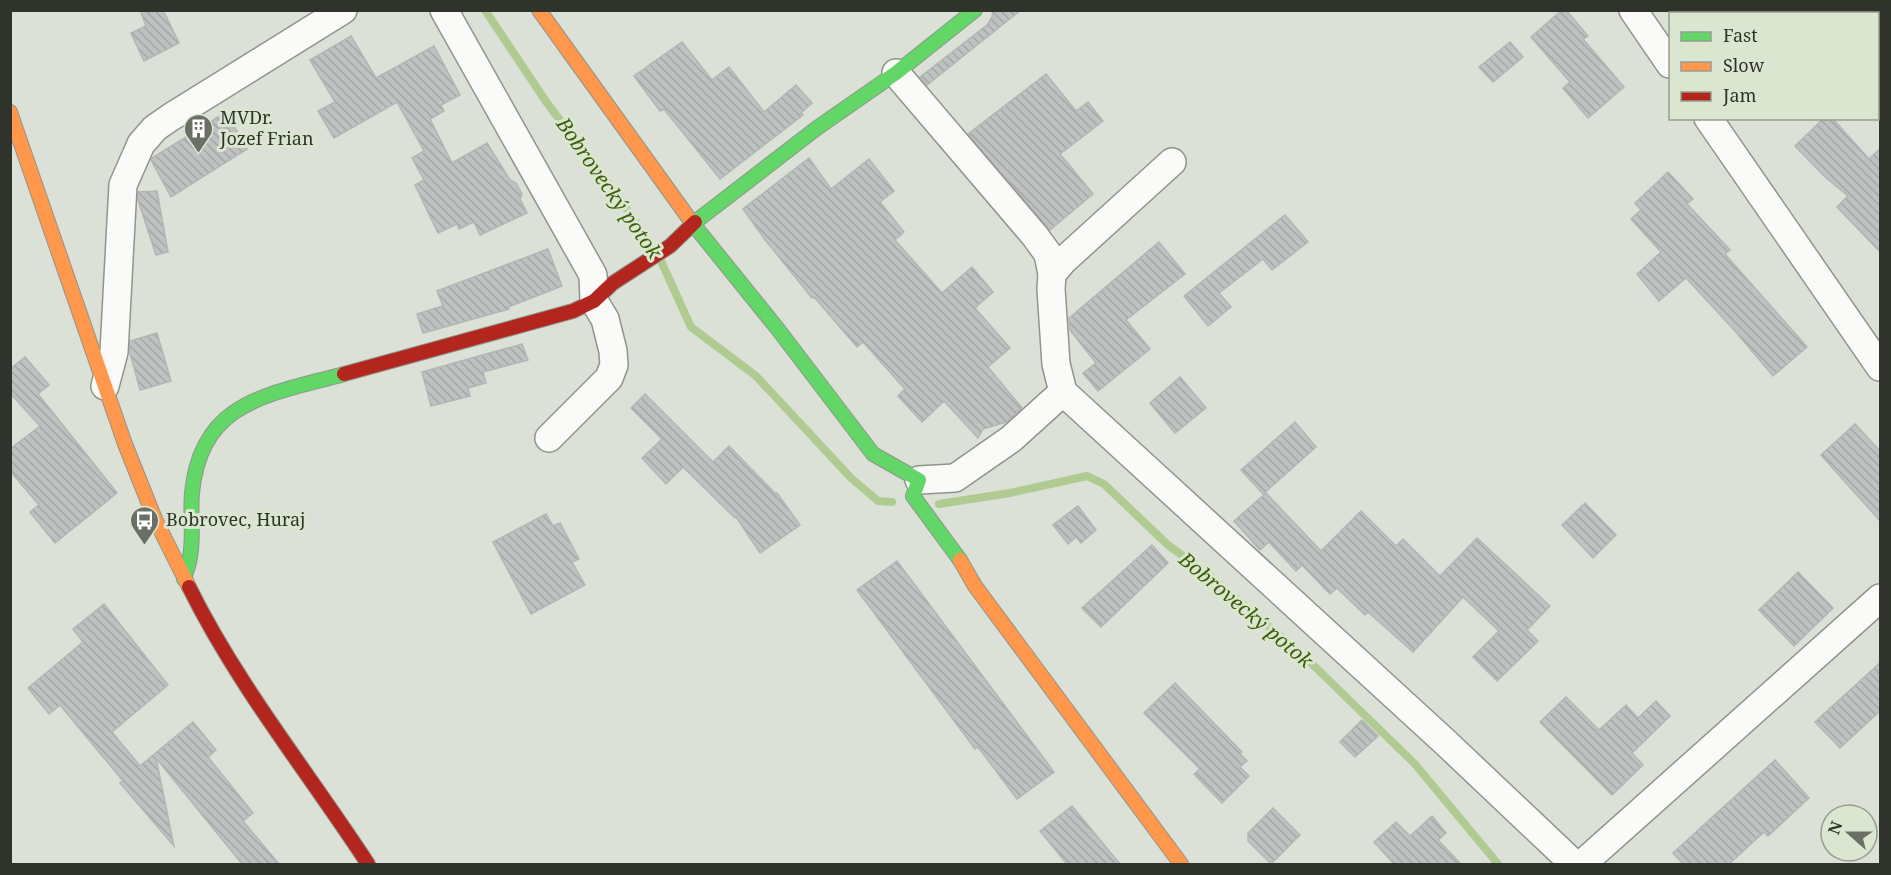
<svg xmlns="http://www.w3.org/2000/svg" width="1891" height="875" viewBox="0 0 1891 875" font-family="'Noto Serif',serif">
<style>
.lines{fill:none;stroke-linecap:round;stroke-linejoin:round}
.stream{stroke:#afcb91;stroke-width:8}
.building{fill:url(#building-back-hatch);stroke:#b3b6b5;stroke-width:1.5}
.street-casing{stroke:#90958c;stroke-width:30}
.fast-casing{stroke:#90958c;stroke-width:16}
.slow-casing{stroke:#90958c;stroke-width:16}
.jam-casing{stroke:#90958c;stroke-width:16}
.street{stroke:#fafaf9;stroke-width:27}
.fast{stroke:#63d668;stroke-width:14}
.slow{stroke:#ff974d;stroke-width:14}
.jam{stroke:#b3261e;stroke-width:14}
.labels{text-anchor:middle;stroke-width:6;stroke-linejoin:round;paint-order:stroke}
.poi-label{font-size:18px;fill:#2f332b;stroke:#dbe6d1;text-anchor:start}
.water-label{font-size:20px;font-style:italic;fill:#3e5f0a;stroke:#dbe6d1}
</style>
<defs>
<pattern id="building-back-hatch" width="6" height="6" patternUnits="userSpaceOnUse" patternTransform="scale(1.5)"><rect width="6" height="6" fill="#bfc2c1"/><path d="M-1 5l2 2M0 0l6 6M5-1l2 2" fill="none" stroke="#a4a7a6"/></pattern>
</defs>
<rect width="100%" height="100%" fill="#dbe1d6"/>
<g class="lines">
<!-- stream -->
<g class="stream">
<path d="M485 10 547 103 614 191 655 250"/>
<path d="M661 261 691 327 756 376 851 478 878 501 892 502"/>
<path d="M939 504 1010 493 1087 476 1104 484 1168 545 1205 572 1308 660 1414 763 1498 864"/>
</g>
</g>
<!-- building -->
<g class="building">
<path d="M140 10H163L179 43 144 61 131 33 146 26Z"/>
<path d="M993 10H1021L927 85 920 77 987 25 992 17Z"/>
<path d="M1562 10H1566L1588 36 1583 39 1624 87 1588 118 1563 88 1570 82 1531 37Z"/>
<path d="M351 36 376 78 434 46 460 95 441 105 444 111 430 119 452 163 487 143 510 180 516 183 522 194 520 199 527 213 480 235 474 222 459 229 457 224 438 233 415 185 424 180 412 158 424 151 397 102 334 138 318 111 335 102 310 60Z"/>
<path d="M682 42 712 80 729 67 764 112 796 85 812 103 801 113 803 115 720 179 664 109 660 111 634 76Z"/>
<path d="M1510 42 1523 57 1493 82 1479 67Z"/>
<path d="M1046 74 1076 111 1088 102 1103 121 1060 154 1093 194 1050 230 968 134Z"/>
<path d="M226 112 247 149 171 197 151 160 152 158Z"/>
<path d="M1824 118H1832L1869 159 1881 148V253L1837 207 1848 196 1825 177 1795 146Z"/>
<path d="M809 158 831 189 869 159 894 191 880 202 904 232 895 240 942 293 972 267 993 292 975 308 1010 348 988 367 1022 408 1006 422 983 429 978 438 944 401 922 422 898 396 905 389 863 342 857 347 814 297 812 298 766 241 743 209Z"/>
<path d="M1668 172 1693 199 1687 204 1730 250 1725 254 1807 347 1773 376 1735 331 1686 278 1659 301 1637 274 1661 252 1631 219 1641 210 1635 203Z"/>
<path d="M157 191 168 252 156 255 138 200V192Z"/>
<path d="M1285 215 1308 242 1272 270 1263 259 1219 293 1231 307 1208 326 1184 296Z"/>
<path d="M1159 242 1185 274 1126 320 1150 349 1098 391 1083 373 1096 363 1070 330 1069 318Z"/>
<path d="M548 249 562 286 508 307 509 309 423 333 417 314 443 306 437 291Z"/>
<path d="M157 333 171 381 140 390 130 353V341Z"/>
<path d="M522 344 528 360 483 372 486 383 468 388 470 396 431 406 422 372Z"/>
<path d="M25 357 49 385 38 394 117 493 55 543 30 512 39 505 10 471V449L40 426 10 393V369Z"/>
<path d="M1180 377 1206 408 1175 433 1150 403Z"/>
<path d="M645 394 713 462 729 446 776 494 777 493 800 525 760 553 736 517 735 518 683 467 666 484 642 458 662 439 631 408Z"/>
<path d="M1295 422 1316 447 1263 494 1241 470Z"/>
<path d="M1855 424 1881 452V522L1821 455Z"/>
<path d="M1266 493 1321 551 1361 511 1396 546 1403 539 1440 576 1477 538 1550 606 1527 630 1538 641 1497 681 1473 657 1499 631 1463 597 1413 652 1368 612 1365 615 1337 588 1330 594 1302 565 1296 571 1269 542 1260 550 1234 521Z"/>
<path d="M1585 503 1616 535 1593 558 1562 525Z"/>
<path d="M1078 506 1096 530 1081 543 1076 537 1068 544 1053 525Z"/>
<path d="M546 514 553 526 560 523 579 559 572 562 585 585 531 614 493 542Z"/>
<path d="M1152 545 1168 563 1101 627 1082 608Z"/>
<path d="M897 561 1054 772 1017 799 978 747 975 749 857 590Z"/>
<path d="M1798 572 1833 608 1794 646 1759 610Z"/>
<path d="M104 604 168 685 112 732 140 766 193 722 216 750 208 757 253 813 243 821 279 864H242L156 758 174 846 120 783 123 781 60 705 49 714 28 688 83 642 73 629Z"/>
<path d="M1881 662V710L1840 748 1815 722Z"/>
<path d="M1175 683 1242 752 1240 754 1247 761 1240 767 1249 776 1222 803 1194 774 1200 769 1144 713Z"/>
<path d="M1566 697 1599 730 1626 705 1638 718 1656 701 1670 716 1632 753 1643 765 1612 795 1540 722Z"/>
<path d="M1362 720 1378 736 1355 757 1340 742Z"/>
<path d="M1775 760 1809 798 1768 836 1764 832 1729 864H1683L1673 853Z"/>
<path d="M1072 806 1120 864H1067L1040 831Z"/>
<path d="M1273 808 1300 835 1271 864 1248 841V833Z"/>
<path d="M1432 816 1446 833 1438 840 1461 864H1394L1374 842 1396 822 1410 836Z"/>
</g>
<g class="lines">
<defs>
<g id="street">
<path d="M444 10 593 275 594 301 605 319 613 351 614 365 609 378 549 438"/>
<path d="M1633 10 1670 64"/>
<path d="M896 73 1035 236 1048 254 1052 274"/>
<path d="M1708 118 1880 367"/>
<path d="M105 386 114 352 123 185 141 144 155 128 171 117 343 10"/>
<path d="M1063 392 1056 364 1051 289 1052 274 1063 261 1172 162"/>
<path d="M919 480 955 478 1011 439 1063 392 1444 741 1574 864"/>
<path d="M1582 864 1880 598"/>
</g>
<g id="fast">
<path d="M695 222 817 128 896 73 975 10"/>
<path d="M693 224 777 328 873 454 919 480 913 496 960 560"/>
<path d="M184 579C186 572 189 564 190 557 194 536 190 514 192 493 201 400 269 395 344 374"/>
</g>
<g id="slow">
<path d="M539 10 693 224"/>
<path d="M10 112 125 444 155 519 189 587"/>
<path d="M960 560 975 586 1181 864"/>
</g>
<g id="jam">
<path d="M344 374 573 311 594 301 613 283 670 246 695 222"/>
<path d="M189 587C238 686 308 772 368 864"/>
</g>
</defs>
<!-- street casing -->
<use href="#street" class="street-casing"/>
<!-- fast casing -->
<use href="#fast" class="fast-casing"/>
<!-- slow casing -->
<use href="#slow" class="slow-casing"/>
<!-- jam casing -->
<use href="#jam" class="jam-casing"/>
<!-- street -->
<use href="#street" class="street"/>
<!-- fast -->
<use href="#fast" class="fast"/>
<!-- slow -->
<use href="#slow" class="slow"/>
<!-- jam -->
<use href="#jam" class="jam"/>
</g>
<!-- icons -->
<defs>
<symbol id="building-pin" viewBox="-11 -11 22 30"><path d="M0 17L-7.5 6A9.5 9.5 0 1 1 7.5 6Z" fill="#6b7067" stroke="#dbe6d1"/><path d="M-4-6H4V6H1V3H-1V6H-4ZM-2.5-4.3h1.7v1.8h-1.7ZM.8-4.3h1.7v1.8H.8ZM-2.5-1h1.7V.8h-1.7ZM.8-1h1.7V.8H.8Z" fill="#fff"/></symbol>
<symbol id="bus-pin" viewBox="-11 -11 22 30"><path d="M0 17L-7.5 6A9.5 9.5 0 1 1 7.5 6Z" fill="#6b7067" stroke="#dbe6d1"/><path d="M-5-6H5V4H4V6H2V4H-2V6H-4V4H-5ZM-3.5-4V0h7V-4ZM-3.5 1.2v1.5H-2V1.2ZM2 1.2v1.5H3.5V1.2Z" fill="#fff"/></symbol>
</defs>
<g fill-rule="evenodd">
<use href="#building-pin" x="182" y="112" width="33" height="45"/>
<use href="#bus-pin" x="128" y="504" width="33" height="45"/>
</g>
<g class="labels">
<!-- poi labels -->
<g class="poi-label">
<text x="220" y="124">MVDr.<tspan x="220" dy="21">Jozef Frian</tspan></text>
<text x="166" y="526">Bobrovec, Huraj</text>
</g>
<!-- water labels -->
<g class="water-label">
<text transform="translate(609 188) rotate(55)" y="7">Bobrovecký potok</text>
<text transform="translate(1246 610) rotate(40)" y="7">Bobrovecký potok</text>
</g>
</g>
<!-- border -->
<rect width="1891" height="875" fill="none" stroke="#2f332b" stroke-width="24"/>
<!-- legend -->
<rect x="1669" y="12" width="210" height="108" fill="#dbe6d1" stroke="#969e8f" stroke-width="1.5"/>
<rect x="1681" y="32" width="30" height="9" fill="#63d668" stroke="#969e8f" stroke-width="1.5"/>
<text x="1723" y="42" font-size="18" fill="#2f332b">Fast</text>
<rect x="1681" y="62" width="30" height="9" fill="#ff974d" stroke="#969e8f" stroke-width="1.5"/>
<text x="1723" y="72" font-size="18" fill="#2f332b">Slow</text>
<rect x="1681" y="92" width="30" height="9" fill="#b3261e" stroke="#969e8f" stroke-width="1.5"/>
<text x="1723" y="102" font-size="18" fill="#2f332b">Jam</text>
<!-- north arrow -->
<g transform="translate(1849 833) rotate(291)"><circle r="28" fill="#dbe6d1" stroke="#969e8f" stroke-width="1.5"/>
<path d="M0-4.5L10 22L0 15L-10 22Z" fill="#6b7067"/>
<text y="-9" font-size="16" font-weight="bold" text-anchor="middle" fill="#2f332b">N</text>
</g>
</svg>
